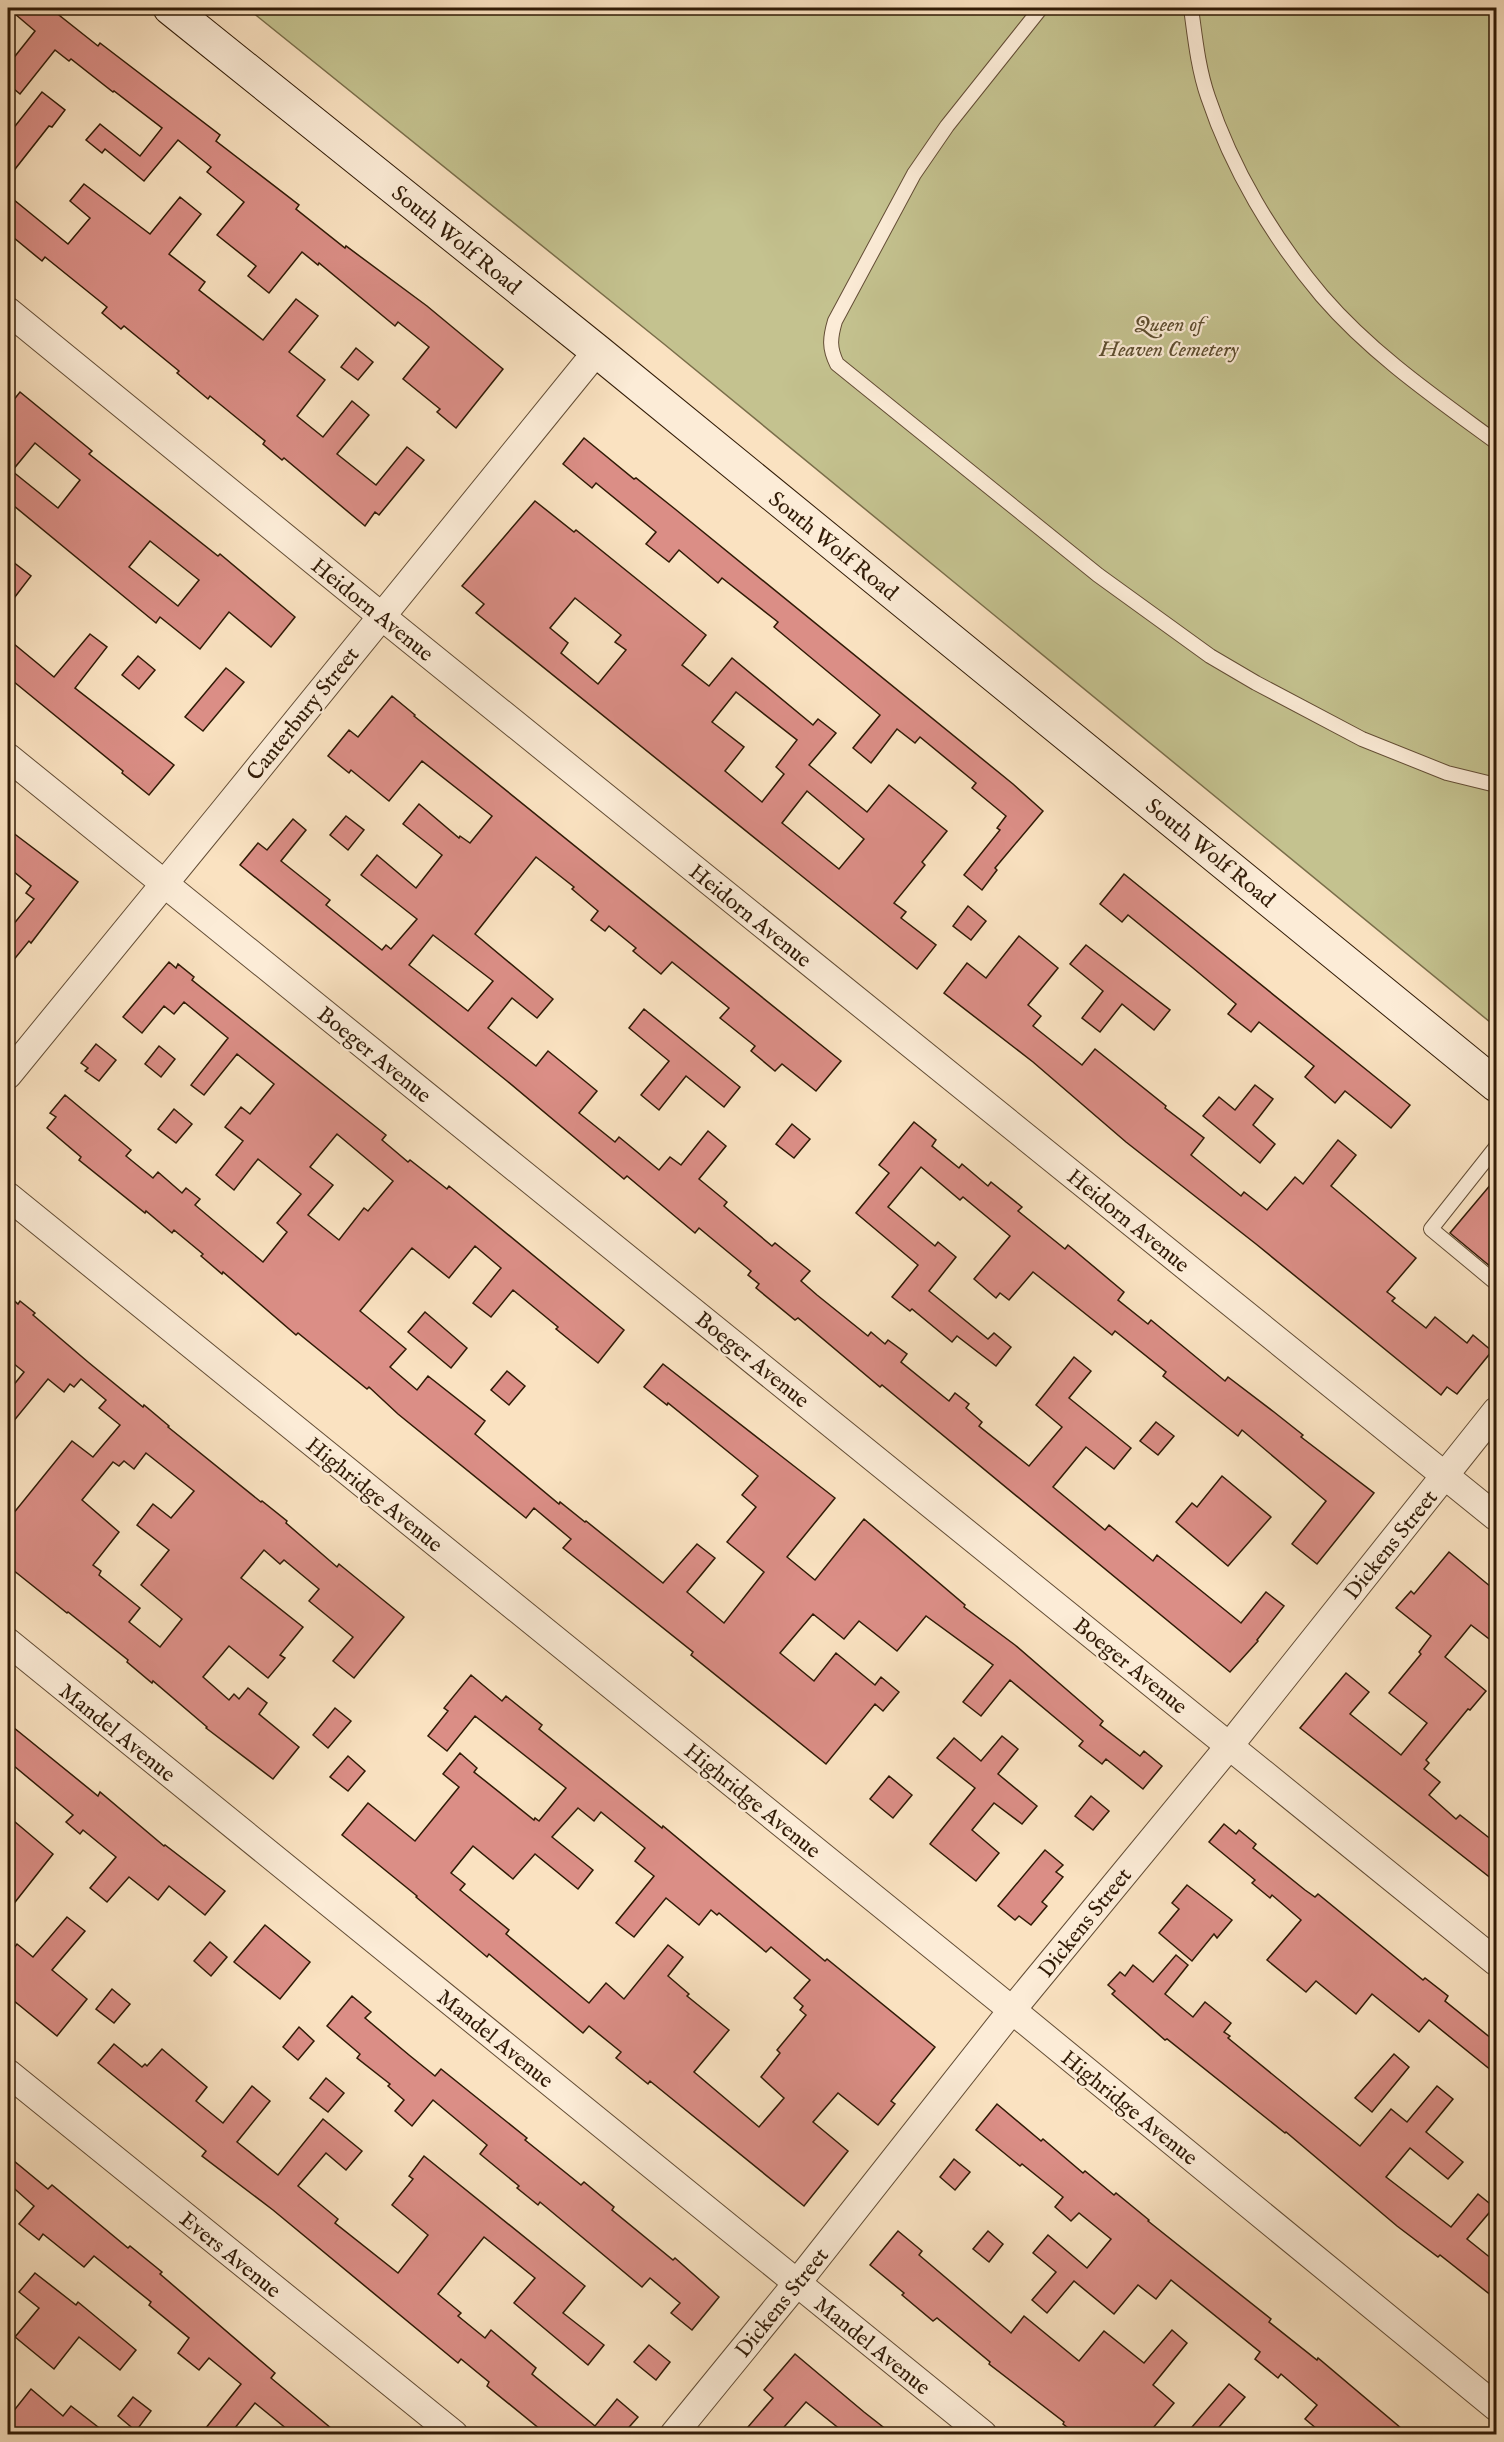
<svg xmlns="http://www.w3.org/2000/svg" width="1504" height="2442" viewBox="0 0 1504 2442" font-family="'IM FELL English',serif">
<style>
.green{fill:#c4c28f;stroke:#7a6e4a;stroke-width:1.5}
.building{fill:#db8e86;stroke:#311b06;stroke-width:1.5;fill-rule:evenodd}
.lines{fill:none;stroke-linecap:round;stroke-linejoin:round}
.service-casing{stroke:#634d35;stroke-width:16}
.minor-casing{stroke:#634d35;stroke-width:29}
.secondary-casing{stroke:#311b06;stroke-width:35}
.service{stroke:#fcecd7;stroke-width:14}
.minor{stroke:#fcecd7;stroke-width:27}
.secondary{stroke:#fcecd7;stroke-width:33}
.labels{text-anchor:middle;stroke-width:4.5;stroke-linejoin:round;paint-order:stroke}
.street-label{font-size:22px;fill:#311b06;stroke:#fcecd7}
.park-label{font-size:22px;font-style:italic;fill:#5d4d2f;stroke:#fcecd7}
</style>
<rect width="100%" height="100%" fill="#fae2c1"/>
<filter id="stains"><feTurbulence type="fractalNoise" baseFrequency=".00333" numOctaves="4"/><feColorMatrix values="0 0 0 0 .2 0 0 0 0 .09 0 0 0 0 .02 0 0 0 .5 -.17"/></filter>
<radialGradient id="worn" r=".72"><stop offset=".6" stop-color="#630" stop-opacity="0"/><stop offset="1" stop-color="#630" stop-opacity=".3"/></radialGradient>
<!-- green -->
<path class="green" d="M247 8H1496V1027L664 344Z"/>
<!-- building -->
<g class="building">
<path d="M8 8H50L98 46 100 43 220 135 216 141 299 205 296 209 345 248 346 246 427 306 503 369 456 428 437 412 440 409 403 379 429 347 398 322 395 326 319 263 318 265 302 252 269 293 248 276 256 266 217 235 244 202 207 172 211 167 178 140 144 181 105 149 102 153 86 140 100 124 140 156 162 128 114 91 113 92 71 59 69 61 55 50 20 94 8 84V65L35 31Z"/>
<path d="M42 92 65 110 52 127 49 126 8 178V135Z"/>
<path d="M84 184 150 234 180 197 201 214 169 254 205 282 199 290 263 340 296 299 318 316 289 352 325 380 297 416 323 437 352 401 369 415 337 454 376 485 407 447 424 460 379 515 375 512 365 526 284 458 282 460 263 444 265 441 210 396 208 399 177 373 179 371 124 326 121 329 102 313 107 307 45 257 42 261 8 233V195L68 244 90 218 70 201Z"/>
<path d="M356 348 373 362 358 380 341 367Z"/>
<path d="M20 392 92 451 89 454 218 556 220 554 295 617 271 647 229 612 200 649 160 617 156 623 8 501V407ZM35 443 80 480 58 508 12 471ZM150 541 199 580 178 606 129 567Z"/>
<path d="M584 438 634 479 636 478 675 509 1013 784 1043 811 995 868 997 870 982 890 964 875 1000 830 997 828 1006 816 972 788 976 783 920 737 915 743 897 729 871 763 853 748 880 715 774 627 778 622 722 578 718 583 679 550 669 562 646 544 656 532 596 483 592 488 563 464Z"/>
<path d="M535 501 574 532 576 530 706 635 682 665 709 686 732 658 813 725 818 719 836 733 809 765 867 812 889 785 947 831 922 862 925 865 894 903 906 912 901 918 936 945 917 969 476 613 484 604 462 586ZM575 598 621 635 615 642 626 650 598 684 561 653 568 643 550 628ZM736 692 797 740 776 767 784 774 762 802 725 771 744 747 712 722ZM807 791 864 839 839 869 782 823Z"/>
<path d="M8 558 31 576 8 606Z"/>
<path d="M90 634 107 647 75 688 174 765 149 795 122 773 123 771 8 677V639L54 677Z"/>
<path d="M138 656 155 670 139 689 122 675Z"/>
<path d="M226 668 244 682 203 731 185 717Z"/>
<path d="M392 696 415 715 414 716 841 1061 816 1091 782 1064 775 1071 751 1051 755 1046 720 1018 729 1008 672 962 661 974 633 951 636 948 609 926 605 931 591 920 598 911 572 889 574 887 536 857 475 934 553 999 537 1018 512 998 488 1028 536 1066 548 1051 597 1091 579 1113 615 1142 619 1137 659 1170 670 1157 681 1165 708 1131 726 1146 699 1179 727 1202 724 1206 772 1246 775 1243 810 1271 801 1281 817 1295 868 1336 871 1332 885 1344 888 1340 907 1354 901 1362 949 1401 955 1393 969 1404 966 1408 982 1422 979 1426 1029 1466 1062 1427 1036 1405 1074 1357 1091 1371 1069 1398 1131 1448 1114 1469 1086 1447 1053 1487 1105 1530 1109 1525 1153 1561 1157 1555 1241 1623 1266 1592 1284 1606 1257 1640 1258 1641 1230 1672 882 1385 880 1387 798 1318 795 1320 756 1288 759 1284 748 1275 751 1271 699 1228 695 1233 627 1176 624 1179 507 1081 240 865 258 843 267 850 293 819 306 830 281 861 330 900 326 905 382 950 386 945 391 949 417 919 361 875 377 855 416 888 442 855 403 824 419 804 459 838 460 836 470 843 492 816 422 761 389 801 351 770 349 773 328 756 349 730 358 737ZM433 935 493 981 468 1011 409 965Z"/>
<path d="M346 816 364 830 348 850 330 835Z"/>
<path d="M8 829 78 882 31 943 29 941 8 967V931L34 899 26 893 31 886 8 867Z"/>
<path d="M1124 874 1410 1105 1391 1128 1345 1091 1335 1103 1305 1077 1314 1066 1259 1022 1251 1032 1228 1014 1236 1004 1193 968 1128 915 1122 922 1100 904Z"/>
<path d="M968 906 986 921 971 940 953 926Z"/>
<path d="M1019 936 1058 968 1028 1005 1041 1016 1033 1026 1082 1065 1095 1049 1166 1106 1165 1108 1204 1138 1191 1155 1241 1196 1244 1192 1267 1210 1295 1177 1303 1184 1338 1140 1356 1155 1331 1186 1416 1258 1387 1292 1395 1298 1392 1301 1426 1328 1435 1317 1467 1343 1473 1335 1492 1351 1457 1394 1447 1387 1441 1395 1256 1244 1126 1142 1033 1062 944 993 967 963 986 978Z"/>
<path d="M1086 945 1170 1010 1154 1030 1122 1004 1100 1032 1082 1018 1103 991 1070 964Z"/>
<path d="M169 962 176 968 178 964 194 977 192 980 386 1135 382 1140 408 1162 410 1160 447 1189 449 1186 624 1330 598 1363 556 1329 558 1327 513 1290 491 1317 473 1303 501 1268 475 1246 449 1278 412 1248 360 1311 406 1349 390 1367 417 1390 428 1376 485 1421 475 1434 559 1504 560 1502 585 1522 586 1521 663 1583 697 1544 715 1558 687 1592 724 1623 764 1572 727 1542 756 1507 742 1495 758 1476 668 1403 667 1405 644 1387 663 1364 835 1498 787 1557 815 1580 864 1519 965 1605 964 1607 1015 1645 1103 1721 1100 1725 1140 1756 1144 1751 1162 1766 1143 1789 1106 1759 1102 1764 1079 1746 1083 1741 1010 1680 981 1716 963 1702 993 1665 926 1616 897 1651 859 1621 844 1639 813 1614 780 1653 814 1681 836 1653 875 1685 881 1677 899 1692 883 1711 875 1704 826 1764 691 1655 693 1652 563 1548 571 1539 534 1508 526 1518 398 1414 369 1387 367 1389 298 1333 296 1335 223 1272 222 1274 201 1256 203 1254 174 1230 172 1233 146 1211 145 1213 79 1160 81 1157 47 1128 56 1117 50 1113 65 1095 131 1150 126 1156 153 1178 158 1172 182 1193 186 1188 200 1199 195 1205 263 1262 287 1232 277 1223 301 1194 258 1159 234 1190 216 1175 243 1141 225 1127 241 1107 250 1114 274 1084 237 1054 204 1095 191 1085 228 1038 184 1002 174 1014 164 1006 142 1033 123 1017ZM337 1134 393 1181 368 1211 364 1208 339 1240 308 1215 333 1185 310 1167Z"/>
<path d="M644 1009 740 1087 724 1107 686 1076 659 1110 641 1095 669 1061 629 1028Z"/>
<path d="M96 1044 116 1060 99 1081 85 1071 88 1068 81 1063Z"/>
<path d="M159 1046 175 1059 161 1077 145 1064Z"/>
<path d="M1255 1085 1273 1099 1253 1125 1275 1144 1260 1163 1203 1116 1219 1097 1235 1110Z"/>
<path d="M174 1109 192 1124 176 1143 158 1129Z"/>
<path d="M914 1122 936 1140 932 1146 959 1168 962 1164 988 1186 991 1182 1022 1207 1018 1211 1065 1249 1068 1245 1124 1292 1118 1300 1148 1324 1151 1320 1225 1381 1228 1377 1274 1412 1303 1435 1301 1437 1374 1493 1317 1564 1292 1544 1326 1501 1242 1430 1238 1436 1163 1376 1166 1372 1115 1331 1112 1335 1033 1272 1009 1300 1000 1293 996 1298 974 1279 1010 1236 963 1197 960 1200 921 1167 888 1207 935 1246 938 1242 956 1257 929 1291 988 1339 994 1333 1011 1347 996 1366 957 1336 952 1342 912 1309 910 1311 892 1297 918 1265 856 1213 889 1173 879 1165Z"/>
<path d="M792 1124 810 1139 794 1158 776 1144Z"/>
<path d="M1497 1177V1272L1450 1233Z"/>
<path d="M8 1295 18 1304 20 1301 35 1313 33 1315 88 1362 143 1407 144 1405 169 1426 168 1427 261 1502 262 1501 287 1521 286 1523 337 1567 339 1564 404 1617 354 1678 333 1661 353 1637 309 1601 319 1589 284 1560 280 1564 264 1550 241 1578 303 1627 280 1655 285 1658 268 1678 229 1646 203 1677 229 1700 234 1694 239 1699 248 1688 267 1703 259 1714 299 1747 273 1779 206 1728 207 1727 153 1681 152 1683 127 1662 128 1660 68 1612 67 1613 8 1566V1520L72 1441 93 1457 120 1425 99 1408 106 1400 81 1379 74 1387 70 1384 64 1392 48 1379 8 1428V1392L24 1372 8 1359ZM146 1453 194 1491 171 1518 153 1504 137 1525 169 1550 141 1585 182 1619 160 1647 129 1622 140 1608 99 1575 101 1571 93 1565 119 1532 82 1500 113 1462 119 1466 124 1461 134 1469Z"/>
<path d="M425 1312 467 1348 451 1368 408 1332Z"/>
<path d="M507 1371 525 1386 509 1405 491 1390Z"/>
<path d="M1156 1422 1174 1436 1158 1455 1140 1441Z"/>
<path d="M1222 1476 1271 1517 1228 1566 1176 1522 1192 1503 1197 1507Z"/>
<path d="M1449 1552 1497 1592V1645L1471 1625 1445 1657 1486 1691 1470 1710 1468 1709 1426 1760 1429 1763 1424 1769 1440 1782 1429 1795 1456 1819 1460 1815 1497 1844V1883L1300 1728 1346 1673 1369 1692 1350 1714 1401 1755 1427 1723 1389 1693 1421 1654 1419 1652 1431 1636 1396 1608 1411 1591 1414 1594Z"/>
<path d="M471 1675 502 1701 506 1696 542 1725 539 1729 662 1828 663 1826 825 1961 827 1959 935 2047 891 2101 895 2104 878 2125 838 2093 813 2122 848 2151 804 2206 650 2081 648 2084 616 2058 621 2052 589 2026 583 2033 489 1954 487 1957 416 1897 417 1896 342 1835 368 1803 415 1841 459 1787 443 1774 460 1753 477 1768 474 1772 534 1820 535 1818 539 1821 566 1788 475 1716 447 1751 428 1736 448 1711 444 1708ZM578 1808 594 1821 601 1812 645 1848 635 1861 654 1876 616 1923 634 1937 666 1898 699 1925 711 1910 717 1915 719 1913 766 1952 771 1947 810 1980 794 1998 803 2006 800 2010 806 2015 777 2050 780 2053 761 2077 784 2098 759 2127 694 2072 729 2030 687 1996 689 1994 668 1976 683 1957 668 1945 624 1999 606 1983 589 2003 506 1934 509 1930 460 1890 465 1884 451 1873 473 1846 513 1879 535 1854 578 1889 593 1870 552 1837Z"/>
<path d="M335 1708 351 1721 328 1748 313 1735Z"/>
<path d="M8 1723 98 1796 100 1792 164 1846 165 1845 225 1891 205 1915 169 1886 158 1900 129 1877 107 1902 90 1888 116 1857 83 1830 80 1834 66 1822 73 1815 8 1761Z"/>
<path d="M1002 1736 1018 1749 998 1774 1037 1806 1022 1824 994 1803 972 1830 999 1853 976 1881 930 1844 975 1788 937 1758 954 1738 981 1761Z"/>
<path d="M348 1756 365 1771 348 1791 330 1777Z"/>
<path d="M889 1776 912 1795 893 1818 870 1799Z"/>
<path d="M1091 1796 1109 1811 1093 1830 1075 1816Z"/>
<path d="M8 1816 53 1854 8 1911Z"/>
<path d="M1224 1824 1236 1834 1239 1830 1256 1844 1253 1848 1305 1890 1315 1897 1318 1894 1423 1980 1425 1978 1448 1996 1445 2001 1497 2043V2075L1429 2020 1419 2032 1372 1994 1356 2014 1316 1981 1306 1992 1267 1960 1301 1920 1272 1895 1270 1898 1252 1883 1255 1880 1209 1842Z"/>
<path d="M1045 1850 1063 1865 1056 1872 1063 1877 1042 1902 1047 1906 1031 1925 1019 1916 1015 1920 998 1906Z"/>
<path d="M1187 1885 1232 1920 1217 1938 1214 1934 1192 1961 1159 1933 1179 1909 1172 1903Z"/>
<path d="M67 1917 85 1931 52 1970 87 1999 57 2036 8 1996V1956L17 1944 33 1957Z"/>
<path d="M265 1925 310 1962 280 1999 234 1962Z"/>
<path d="M210 1942 227 1957 211 1976 194 1961Z"/>
<path d="M1176 1955 1188 1965 1165 1994 1193 2017 1205 2002 1231 2023 1224 2032 1230 2036 1228 2038 1360 2146 1391 2109 1407 2122 1437 2086 1453 2099 1426 2132 1463 2162 1448 2179 1410 2148 1386 2177 1451 2227 1478 2194 1494 2207 1467 2239 1497 2263V2300L1440 2255 1438 2257 1397 2226 1286 2132 1285 2133 1167 2039 1165 2040 1112 1994 1115 1991 1108 1985 1120 1972 1125 1976 1133 1965 1153 1982Z"/>
<path d="M112 1989 130 2004 114 2023 96 2009Z"/>
<path d="M352 1996 371 2012 365 2018 409 2055 435 2076 441 2069 527 2138 525 2140 581 2185 584 2182 614 2207 612 2210 673 2260 675 2258 719 2297 692 2330 671 2313 680 2303 650 2278 642 2287 540 2202 538 2205 517 2188 519 2186 480 2154 487 2145 433 2100 412 2126 395 2111 404 2100 388 2086 390 2084 357 2058 360 2054 327 2026Z"/>
<path d="M299 2027 314 2041 298 2060 283 2047Z"/>
<path d="M114 2044 142 2067 145 2064 147 2066 162 2049 207 2087 196 2101 223 2123 252 2086 270 2101 237 2142 278 2175 323 2119 362 2151 346 2170 326 2153 298 2186 338 2219 335 2223 398 2273 428 2235 392 2205 413 2179 409 2176 424 2156 585 2286 563 2313 604 2345 588 2365 514 2303 535 2278 484 2237 438 2294 461 2313 458 2316 485 2338 491 2330 536 2368 532 2374 595 2426 617 2399 638 2417 623 2434H546L487 2386 489 2382 461 2359 458 2363 273 2210 202 2156 206 2151 98 2063Z"/>
<path d="M1394 2054 1409 2067 1372 2112 1355 2098Z"/>
<path d="M326 2078 344 2093 328 2112 310 2098Z"/>
<path d="M997 2104 1041 2141 1043 2139 1083 2173 1085 2171 1114 2195 1116 2193 1149 2220 1148 2221 1271 2319 1269 2322 1317 2360 1318 2358 1408 2434H1323L1305 2419 1317 2405 1281 2374 1278 2378 1255 2359 1260 2352 1171 2280 1156 2299 1138 2285 1114 2314 1074 2281 1047 2313 1032 2300 1056 2272 1033 2253 1048 2235 1087 2268 1111 2239 1079 2213 1071 2221 1055 2207 1063 2197 1022 2164 1020 2166 976 2130Z"/>
<path d="M8 2156 48 2189 52 2185 128 2248 130 2246 162 2272 160 2274 275 2373 271 2378 338 2434H293L255 2403 230 2434H201L241 2384 209 2358 199 2370 178 2353 189 2338 149 2305 151 2302 94 2256 84 2267 43 2234 39 2240 19 2224 34 2206 8 2183Z"/>
<path d="M954 2159 970 2172 955 2190 940 2177Z"/>
<path d="M898 2231 922 2251 919 2255 1011 2333 1024 2316 1079 2361 1104 2331 1144 2363 1172 2330 1187 2343 1153 2385 1174 2403 1148 2434H1076L1063 2424 1064 2422 989 2364 990 2362 937 2318 933 2321 902 2295 904 2293 870 2265Z"/>
<path d="M988 2231 1003 2244 989 2262 973 2249Z"/>
<path d="M35 2273 76 2305 78 2302 136 2350 120 2370 79 2337 54 2369 15 2337 39 2308 19 2292Z"/>
<path d="M649 2345 670 2362 656 2380 634 2362Z"/>
<path d="M795 2354 864 2412 892 2434H846L806 2402 778 2434H742L773 2398 764 2390Z"/>
<path d="M1229 2384 1245 2397 1213 2434H1186Z"/>
<path d="M31 2389 63 2416 71 2406 107 2434H15L8 2428V2418Z"/>
<path d="M133 2397 151 2411 136 2431 118 2416Z"/>
</g>
<g class="lines">
<defs>
<g id="service">
<path d="M1041 8 947 126 914 174 835 321C830 338 829 348 837 364L1098 575 1210 656 1256 683 1362 739 1447 773 1496 785"/>
<path d="M1191 8C1195 37 1198 68 1208 97 1232 169 1273 238 1322 296 1372 354 1436 398 1496 442"/>
<path d="M1496 1147 1431 1229 1496 1283"/>
</g>
<g id="minor">
<path d="M8 311 380 615 1496 1517"/>
<path d="M8 757 1496 1962"/>
<path d="M8 1075C206 835 400 592 597 351"/>
<path d="M8 1196 1012 2010 1496 2407"/>
<path d="M8 1642 983 2434"/>
<path d="M8 2073 454 2434"/>
<path d="M674 2434 797 2283 1012 2010 1230 1745 1496 1411"/>
</g>
<path id="secondary" d="M170 8 597 351 1496 1085"/>
</defs>
<!-- service casing -->
<use href="#service" class="service-casing"/>
<!-- minor casing -->
<use href="#minor" class="minor-casing"/>
<!-- secondary casing -->
<use href="#secondary" class="secondary-casing"/>
<!-- service -->
<use href="#service" class="service"/>
<!-- minor -->
<use href="#minor" class="minor"/>
<!-- secondary -->
<use href="#secondary" class="secondary"/>
</g>
<g class="labels">
<!-- street labels -->
<g class="street-label">
<text transform="translate(457 239) rotate(39)" y="8">South Wolf Road</text>
<text transform="translate(834 545) rotate(39)" y="8">South Wolf Road</text>
<text transform="translate(373 609) rotate(39)" y="8">Heidorn Avenue</text>
<text transform="translate(302 713) rotate(-51)" y="8">Canterbury Street</text>
<text transform="translate(1211 852) rotate(39)" y="8">South Wolf Road</text>
<text transform="translate(751 915) rotate(39)" y="8">Heidorn Avenue</text>
<text transform="translate(375 1054) rotate(39)" y="8">Boeger Avenue</text>
<text transform="translate(1129 1220) rotate(39)" y="8">Heidorn Avenue</text>
<text transform="translate(753 1359) rotate(39)" y="8">Boeger Avenue</text>
<text transform="translate(375 1494) rotate(39)" y="8">Highridge Avenue</text>
<text transform="translate(1390 1544) rotate(-51)" y="8">Dickens Street</text>
<text transform="translate(1131 1665) rotate(39)" y="8">Boeger Avenue</text>
<text transform="translate(118 1732) rotate(39)" y="8">Mandel Avenue</text>
<text transform="translate(753 1800) rotate(39)" y="8">Highridge Avenue</text>
<text transform="translate(1084 1922) rotate(-51)" y="8">Dickens Street</text>
<text transform="translate(496 2038) rotate(39)" y="8">Mandel Avenue</text>
<text transform="translate(1130 2107) rotate(39)" y="8">Highridge Avenue</text>
<text transform="translate(231 2254) rotate(39)" y="8">Evers Avenue</text>
<text transform="translate(781 2302) rotate(-51)" y="8">Dickens Street</text>
<text transform="translate(873 2345) rotate(39)" y="8">Mandel Avenue</text>
</g>
<!-- park labels -->
<g class="park-label">
<text x="1169" y="331">Queen of<tspan x="1169" dy="25">Heaven Cemetery</tspan></text>
</g>
</g>
<!-- margin -->
<rect width="1504" height="2442" fill="none" stroke="#fae2c1" stroke-width="30"/>
<rect x="9" y="9" width="1486" height="2424" fill="none" stroke="#311b06" stroke-width="3"/>
<rect x="15" y="15" width="1474" height="2412" fill="none" stroke="#311b06" stroke-width="1.5"/>
<rect width="100%" height="100%" filter="url(#stains)"/>
<rect width="100%" height="100%" fill="url(#worn)"/>
</svg>
